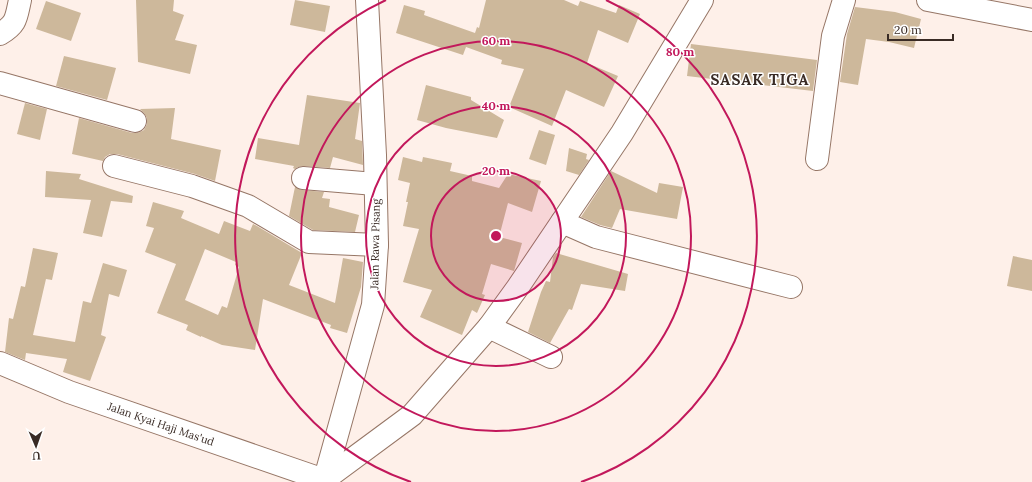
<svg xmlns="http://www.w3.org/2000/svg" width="1032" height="482" viewBox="0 0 1032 482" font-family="Lora,serif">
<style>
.building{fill:#cdb89b;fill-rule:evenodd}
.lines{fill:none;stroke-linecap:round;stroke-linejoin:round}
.street-casing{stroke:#967666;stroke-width:24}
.secondary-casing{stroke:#967666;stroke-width:24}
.street{stroke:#fff;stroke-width:22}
.secondary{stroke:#fff;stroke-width:22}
.ring{fill:none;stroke:#c2185b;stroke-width:2}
.labels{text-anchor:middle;stroke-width:3;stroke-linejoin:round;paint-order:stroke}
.street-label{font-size:11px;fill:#392b25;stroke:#fff}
.district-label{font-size:15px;font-weight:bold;letter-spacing:1px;fill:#392b25;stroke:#fff}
.centre{fill:#c2185b;stroke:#fff;stroke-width:2}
.ring-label{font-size:12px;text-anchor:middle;font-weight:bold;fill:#c2185b;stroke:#fff;stroke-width:3;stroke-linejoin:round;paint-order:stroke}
</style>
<rect width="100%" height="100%" fill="#fef0e9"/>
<!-- building -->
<g class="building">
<path d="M136 0H174L173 11 184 15 175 40 197 45 190 74 138 62Z"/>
<path d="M295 0 330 6 325 32 290 25Z"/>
<path d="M486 0H564L578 6 580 1 616 13 619 5 640 14 628 43 598 30 587 63 618 76 604 107 566 90 552 126 509 107 524 69 501 64 502 60 466 47 463 55 396 33 404 5 425 11 424 15 475 33 477 27 479 28Z"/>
<path d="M46 1 81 13 71 41 36 29Z"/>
<path d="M855 7 895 12 921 19 914 48 889 42 866 39 858 85 840 82 847 34Z"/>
<path d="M691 44 817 60 813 91 687 76Z"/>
<path d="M64 56 116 68 107 100 56 86Z"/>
<path d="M426 85 471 97V100L504 120 497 138 446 128 417 120Z"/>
<path d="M307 95 360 103 355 139 362 141 363 165 333 157 330 168 304 166 298 167 295 169 293 168 294 166 255 159 258 138 299 145Z"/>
<path d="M25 103 47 109 40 140 17 134Z"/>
<path d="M175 108 171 139 221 150 215 181 195 174 117 154H110L105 157 103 161 72 154 79 118 132 133H138L144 130 147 124V118L144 113 140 109Z"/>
<path d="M539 130 555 135 546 165 529 159Z"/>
<path d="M569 148 587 154 586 159 589 160 579 175 566 171Z"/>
<path d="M403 157 422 162 423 157 452 163 450 171 472 176V181L499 188 508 174 541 181 532 212 508 203 499 237 522 243 514 271 491 264 482 294 485 295 477 313 472 310 462 335 420 317 432 290 403 282 419 229 403 226 408 202H406L410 183 398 180Z"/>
<path d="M46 171 81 174 79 179 133 196 132 203 111 201 102 237 83 233 91 200 45 197Z"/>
<path d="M611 171 657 193 659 183 683 187 677 219 620 209 612 228 600 225 581 217Z"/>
<path d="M295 187 302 190 324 192 322 198 330 199 329 207 359 215 355 232 313 230 289 216Z"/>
<path d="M153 202 184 211 181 218 219 234 224 221 250 231 253 224 257 226 302 253 289 285 335 303 343 258 363 262 361 287 347 333 330 328 331 325 263 299 255 350 222 345 201 336V337L186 330 188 325 157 313 176 264 145 252 154 228 146 226ZM205 249 236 262 235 265 239 267 227 308 222 306 218 315 185 300Z"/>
<path d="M33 248 58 253 52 280 46 279 33 335 75 342 83 301 91 303 103 263 127 270 119 297 109 294 101 335 106 337 90 381 63 372 67 359 26 353 25 360 5 352 9 318 13 319 21 286 25 287Z"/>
<path d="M556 253 628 274 625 291 581 284 572 310 569 309 550 343 528 332 541 292 546 281 550 282 553 257Z"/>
<path d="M1013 256 1032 260V291L1007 286Z"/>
</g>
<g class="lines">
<defs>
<g id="street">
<path d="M928 0 1032 20"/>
<path d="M0 34C17 24 16 18 20 0"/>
<path d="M0 83 135 121"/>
<path d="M817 159 833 36 844 0"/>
<path d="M114 166 192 186 248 206 309 242 377 245"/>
<path d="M303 178 375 184"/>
<path d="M562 222 596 237 791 287"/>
<path d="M489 327 551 357"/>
<path d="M0 363 69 392 324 480 412 415 489 327 518 287 622 133 702 0"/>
</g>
<path id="secondary" d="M324 482 373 305 377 245 375 155 367 0"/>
</defs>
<!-- street casing -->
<use href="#street" class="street-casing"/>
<!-- secondary casing -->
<use href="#secondary" class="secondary-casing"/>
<!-- street -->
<use href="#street" class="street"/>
<!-- secondary -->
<use href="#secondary" class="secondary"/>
</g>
<!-- distance rings -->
<circle cx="496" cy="236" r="65" fill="#c2185b" fill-opacity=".12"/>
<g class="ring">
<circle cx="496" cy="236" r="65"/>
<circle cx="496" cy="236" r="130"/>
<circle cx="496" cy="236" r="195"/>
<path d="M411 482A260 260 0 0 1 386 0M606 0A260 260 0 0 1 581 482"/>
</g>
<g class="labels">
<!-- street labels -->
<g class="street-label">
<text transform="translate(375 244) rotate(-89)" y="4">Jalan Rawa Pisang</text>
<text transform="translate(161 424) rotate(19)" y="4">Jalan Kyai Haji Mas'ud</text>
</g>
<!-- district labels -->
<g class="district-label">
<text x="760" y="85">SASAK TIGA</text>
</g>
</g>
<circle cx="496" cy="236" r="6" class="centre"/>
<g class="ring-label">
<text x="496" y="45">60 m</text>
<text x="680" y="56">80 m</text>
<text x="496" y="110">40 m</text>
<text x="496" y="175">20 m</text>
</g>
<!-- north arrow -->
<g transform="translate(36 446) rotate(178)" stroke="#ffffff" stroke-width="3" paint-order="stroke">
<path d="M0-3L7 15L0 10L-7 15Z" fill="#392b25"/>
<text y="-6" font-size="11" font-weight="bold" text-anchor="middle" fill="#392b25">U</text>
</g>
<!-- scale -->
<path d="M888 34v6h65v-6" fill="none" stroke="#392b25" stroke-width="2"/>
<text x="894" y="34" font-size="12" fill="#392b25" stroke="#ffffff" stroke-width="3" paint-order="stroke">20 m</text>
</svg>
